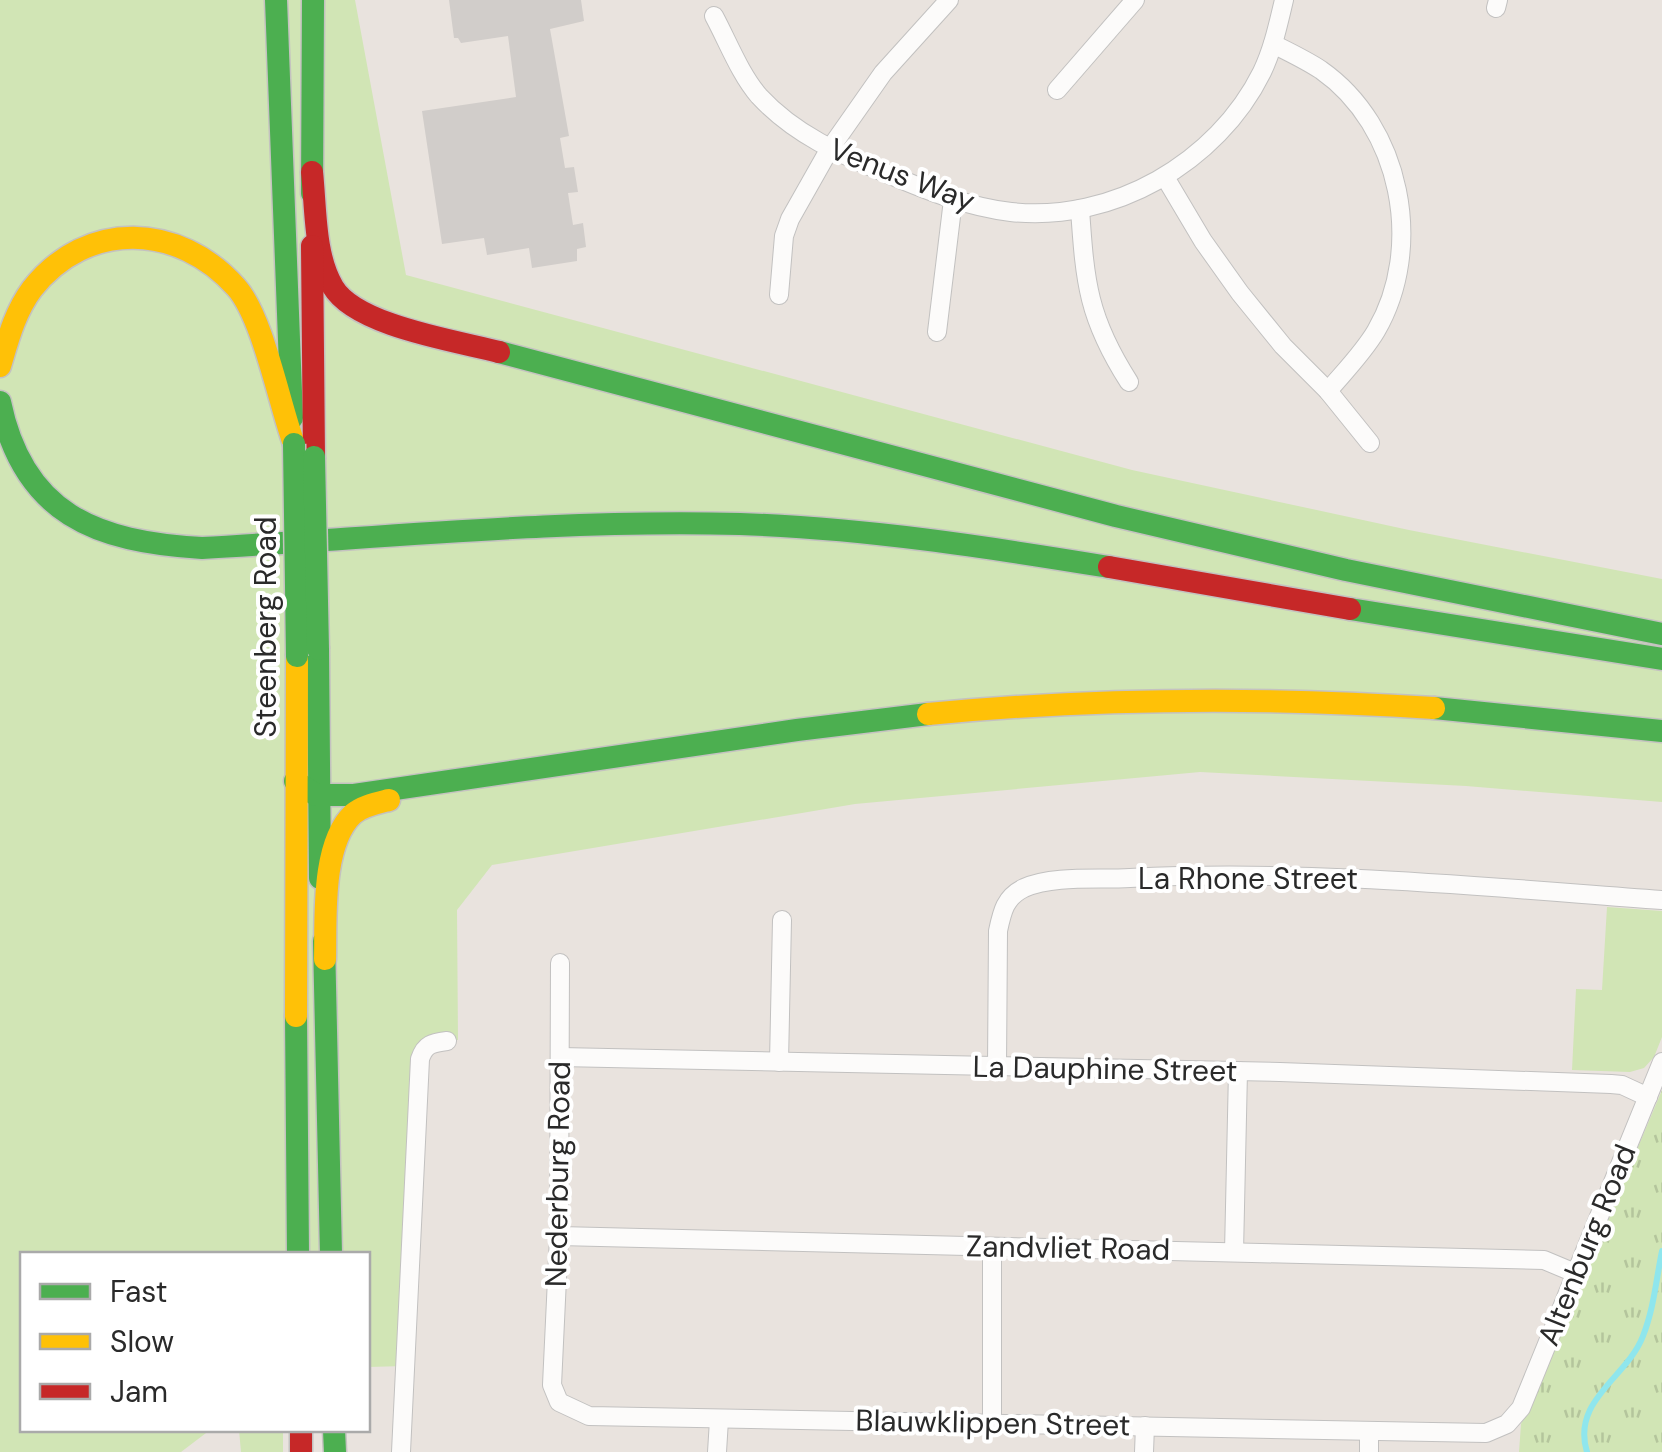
<svg xmlns="http://www.w3.org/2000/svg" width="1662" height="1452" viewBox="0 0 1662 1452" font-family="'DM Sans',sans-serif">
<style>
.grass{fill:#d1e5b5}
.park{fill:url(#park-tufts)}
.lines{fill:none;stroke-linecap:round;stroke-linejoin:round}
.stream{stroke:#8fe6ed;stroke-width:6}
.building{fill:#d1cdca}
.street-casing{stroke:#c2c1c0;stroke-width:20}
.fast-casing{stroke:#c4c2c0;stroke-width:25}
.slow-casing{stroke:#c4c2c0;stroke-width:25}
.jam-casing{stroke:#c4c2c0;stroke-width:25}
.street{stroke:#fcfbfa;stroke-width:18}
.fast{stroke:#4caf50;stroke-width:22}
.slow{stroke:#ffc107;stroke-width:22}
.jam{stroke:#c62828;stroke-width:22}
.fast-bridge-casing{stroke:#c4c2c0;stroke-width:25;stroke-linecap:butt}
.fast-bridge{stroke:#4caf50;stroke-width:22}
.labels{text-anchor:middle;stroke-width:8;stroke-linejoin:round;paint-order:stroke}
.street-label{font-size:30px;fill:#2a2a2a;stroke:#fff}
</style>
<defs>
<pattern id="park-tufts" width="24" height="20" patternUnits="userSpaceOnUse" patternTransform="scale(2.5)"><rect width="24" height="20" fill="#d1e5b5"/><path d="M3 7l-1-3M5 7V3M7 7l1-3M15 17l-1-3M17 17v-4M19 17l1-3" fill="none" stroke="#b4c59c"/></pattern>
</defs>
<rect width="100%" height="100%" fill="#e9e3de"/>
<!-- grass -->
<g class="grass">
<path d="M0 0H355L406 275 1132 470 1409 530 1662 579V802L1466 786 1200 772 855 804 492 865 457 910 458 1040 431 1043 424 1049 405 1366 368 1367V1254H22V1430H210L181 1452H0Z"/>
<path d="M1607 907 1662 911V1037L1654 1057 1644 1068 1630 1072 1572 1070 1576 989 1602 990Z"/>
<path d="M239 1430H283V1452H241Z"/>
</g>
<!-- park -->
<path class="park" d="M1662 1090V1452H1519L1521 1424Z"/>
<g class="lines">
<!-- stream -->
<path class="stream" d="M1587 1452C1571 1400 1627 1378 1643 1336 1654 1308 1656 1280 1662 1251"/>
</g>
<!-- building -->
<path class="building" d="M449 0H581L584 21 550 29 569 136 560 138 565 168 574 167 578 192 568 193 573 225 583 223 586 247 577 249V261L532 268 529 248 487 255 484 238 442 244 422 111 516 97 508 36 461 43 458 38H454Z"/>
<g class="lines">
<defs>
<g id="street">
<path d="M1496 8 1498 0"/>
<path d="M714 16C728 42 740 74 759 96 795 135 840 154 888 174 928 191 968 207 1011 212 1112 223 1217 163 1262 72 1273 49 1278 25 1284 0"/>
<path d="M1273 44C1289 52 1306 60 1321 70 1401 126 1425 247 1376 331 1363 353 1344 372 1328 391"/>
<path d="M1057 90 1135 0"/>
<path d="M1165 177 1203 241 1240 293 1283 346 1328 391 1370 443"/>
<path d="M1080 209C1085 283 1088 318 1129 382"/>
<path d="M779 295 784 236 790 219 829 150 883 73 949 0"/>
<path d="M937 332 953 200"/>
<path d="M560 963 559 1236 552 1385 559 1402 589 1416 1486 1433 1507 1424 1521 1408 1662 1062"/>
<path d="M560 1057 1280 1072 1611 1084 1622 1085 1648 1097"/>
<path d="M779 1062 782 920"/>
<path d="M997 1067 998 931C1002 912 1005 897 1024 888 1054 875 1098 880 1130 878 1308 869 1485 887 1662 900"/>
<path d="M559 1236 1544 1260 1575 1273"/>
<path d="M1234 1252 1238 1071"/>
<path d="M992 1422V1247"/>
<path d="M401 1452 420 1059C425 1044 432 1043 447 1041"/>
<path d="M717 1452 719 1420"/>
<path d="M1144 1452 1145 1426"/>
<path d="M1369 1452V1431"/>
</g>
<g id="fast">
<path d="M276 0 292 418"/>
<path d="M312 193 313 0"/>
<path d="M499 352 1116 516 1346 570 1662 634"/>
<path d="M0 402C23 514 96 542 202 548 381 538 560 519 740 524 864 528 987 547 1109 567"/>
<path d="M1350 609 1662 659"/>
<path d="M318 649 320 878"/>
<path d="M1434 708 1662 731"/>
<path d="M295 781 316 795H354L797 730 928 714"/>
<path d="M324 941 331 1254"/>
<path d="M296 1016 298 1254"/>
<path d="M334 1430 335 1452"/>
</g>
<g id="slow">
<path d="M0 366C8 339 15 312 32 289 87 219 179 223 236 287 263 317 279 403 294 444"/>
<path d="M928 714C1096 698 1267 697 1434 708"/>
<path d="M325 959C326 919 321 844 353 814 362 806 377 803 389 800"/>
<path d="M296 1016 297 656"/>
</g>
<g id="jam">
<path d="M312 172C316 209 314 255 333 287 356 326 457 341 499 352"/>
<path d="M312 246 314 457"/>
<path d="M1109 567 1350 609"/>
<path d="M301 1430V1452"/>
</g>
</defs>
<!-- street casing -->
<use href="#street" class="street-casing"/>
<!-- fast casing -->
<use href="#fast" class="fast-casing"/>
<!-- slow casing -->
<use href="#slow" class="slow-casing"/>
<!-- jam casing -->
<use href="#jam" class="jam-casing"/>
<!-- street -->
<use href="#street" class="street"/>
<!-- fast -->
<use href="#fast" class="fast"/>
<!-- slow -->
<use href="#slow" class="slow"/>
<!-- jam -->
<use href="#jam" class="jam"/>
<defs>
<g id="fast-bridge">
<path d="M294 444 297 656"/>
<path d="M314 457 318 649"/>
</g>
</defs>
<!-- fast-bridge casing -->
<use href="#fast-bridge" class="fast-bridge-casing"/>
<!-- fast-bridge -->
<use href="#fast-bridge" class="fast-bridge"/>
</g>
<g class="labels">
<!-- street labels -->
<g class="street-label">
<text transform="translate(902 175) rotate(21)" y="10">Venus Way</text>
<text transform="translate(266 627) rotate(-90)" y="10">Steenberg Road</text>
<text x="1248" y="889">La Rhone Street</text>
<text transform="translate(1105 1069) rotate(1)" y="10">La Dauphine Street</text>
<text transform="translate(558 1174) rotate(-89)" y="10">Nederburg Road</text>
<text transform="translate(1587 1245) rotate(-68)" y="10">Altenburg Road</text>
<text transform="translate(1068 1248) rotate(1)" y="10">Zandvliet Road</text>
<text transform="translate(993 1423) rotate(1)" y="10">Blauwklippen Street</text>
</g>
</g>
<!-- legend -->
<rect x="20" y="1252" width="350" height="180" fill="#ffffff" stroke="#aaaaaa" stroke-width="2.5"/>
<rect x="40" y="1284" width="50" height="15" fill="#4caf50" stroke="#aaaaaa" stroke-width="2.5"/>
<text x="110" y="1302" font-size="30" fill="#2a2a2a">Fast</text>
<rect x="40" y="1334" width="50" height="15" fill="#ffc107" stroke="#aaaaaa" stroke-width="2.5"/>
<text x="110" y="1352" font-size="30" fill="#2a2a2a">Slow</text>
<rect x="40" y="1384" width="50" height="15" fill="#c62828" stroke="#aaaaaa" stroke-width="2.5"/>
<text x="110" y="1402" font-size="30" fill="#2a2a2a">Jam</text>
</svg>
